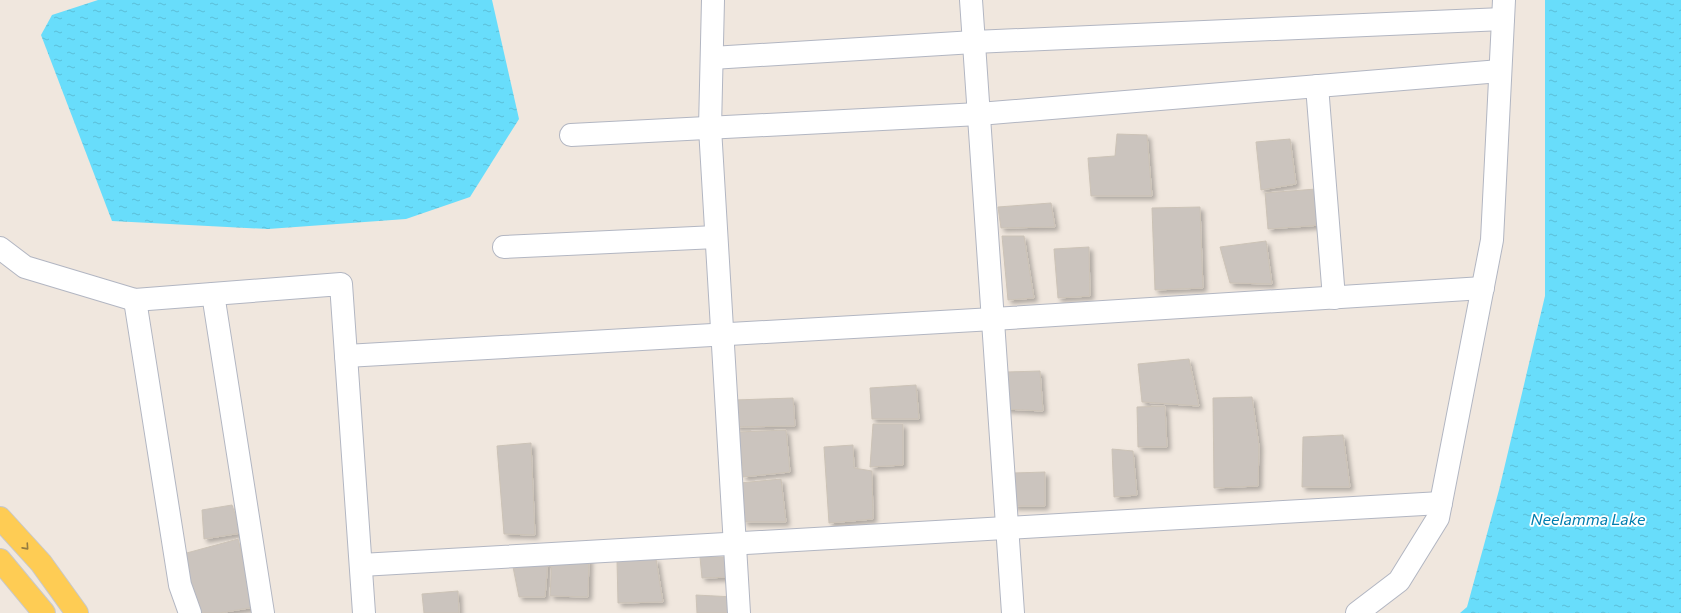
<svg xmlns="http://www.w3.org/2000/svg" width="1681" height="613" viewBox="0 0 1681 613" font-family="Commissioner,sans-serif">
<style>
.water{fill:url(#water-ripples)}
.building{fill:#cbc4be;stroke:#ccc3b7;filter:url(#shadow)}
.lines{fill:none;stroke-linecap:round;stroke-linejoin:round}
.minor-casing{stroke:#b2b6c2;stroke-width:24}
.major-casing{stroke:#c8c8c8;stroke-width:24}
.minor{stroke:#fff;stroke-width:22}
.major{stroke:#fecc54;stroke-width:22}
.oneway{stroke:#967c40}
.labels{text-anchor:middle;stroke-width:3.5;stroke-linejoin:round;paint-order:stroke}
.water-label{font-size:16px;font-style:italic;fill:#007dae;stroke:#fff}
</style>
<defs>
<pattern id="water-ripples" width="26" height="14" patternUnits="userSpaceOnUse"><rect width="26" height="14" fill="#68ddfb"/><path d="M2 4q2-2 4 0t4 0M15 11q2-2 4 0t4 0" fill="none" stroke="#5abed7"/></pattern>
<filter id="shadow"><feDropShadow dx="3.5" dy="3.5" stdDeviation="2" flood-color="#0004"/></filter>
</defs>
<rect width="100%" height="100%" fill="#f0e7de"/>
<!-- water -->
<g class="water">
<path d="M98 0H492L519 119 470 197 406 219 268 229 112 221 41 35 52 15Z"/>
<path d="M1545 0H1681V613H1460L1467 607 1499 490 1545 296Z"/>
</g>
<!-- building -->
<g class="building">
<path d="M1117 134 1147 135 1152 196H1091L1088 158 1115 156Z"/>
<path d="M1290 139 1296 184 1261 190 1256 142Z"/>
<path d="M1316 189 1321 225 1268 229 1265 193Z"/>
<path d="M1051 203 1055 227 1001 228 998 207Z"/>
<path d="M1200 207 1203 288 1155 290 1152 208Z"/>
<path d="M1002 236H1024L1034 298 1008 300Z"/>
<path d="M1266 241 1272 284 1230 283 1220 247Z"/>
<path d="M1089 247 1090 296 1058 298 1054 249Z"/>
<path d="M1189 359 1199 406 1142 402 1138 364Z"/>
<path d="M1040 371 1043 411 1005 409 1007 372Z"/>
<path d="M916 385 919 419H872L870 388Z"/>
<path d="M1252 397 1259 446 1258 486 1214 488 1213 398Z"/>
<path d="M793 398 795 426 735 427V400Z"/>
<path d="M1165 406 1167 447H1138L1137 407Z"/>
<path d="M873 424H903V465L870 467Z"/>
<path d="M786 430 790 472 743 477 739 432Z"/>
<path d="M1343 435 1350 487H1302L1303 437Z"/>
<path d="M531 443 535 535 504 534 497 446Z"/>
<path d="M853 445 854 468 872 471 873 519 829 523 824 447Z"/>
<path d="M1112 449 1133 451 1137 495 1114 497Z"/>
<path d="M1045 472V506H1013V473Z"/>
<path d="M781 479 786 522H744L740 483Z"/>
<path d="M232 505 241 533 204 539 202 510Z"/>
<path d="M238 539 255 607 219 613H199L183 554Z"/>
<path d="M700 557H732L734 577 702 578Z"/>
<path d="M589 558 588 597 550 596 552 559Z"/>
<path d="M656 559 663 602 618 603 617 561Z"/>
<path d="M548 561 545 597H519L512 562Z"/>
<path d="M458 591 459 613H424L422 594Z"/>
<path d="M696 595 734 597 735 613H697Z"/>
</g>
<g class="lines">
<defs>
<g id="minor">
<path d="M713 0 710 128 739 613"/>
<path d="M971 0 1013 613"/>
<path d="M712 58 974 42 1503 19"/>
<path d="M1317 86 1334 298"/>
<path d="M571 135 979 114 1500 71"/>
<path d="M504 247 716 237"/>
<path d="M0 248 25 267 135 300 341 284 364 613"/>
<path d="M213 294 263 613"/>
<path d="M135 300 180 585 190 613"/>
<path d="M346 356 993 319 1483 288"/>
<path d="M361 565 1441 503"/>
<path d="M1357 613 1399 581 1438 518 1492 240 1504 0"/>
</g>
<g id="major">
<path d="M0 518 41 563 77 613"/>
<path d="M0 560 44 613"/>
</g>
</defs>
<!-- minor casing -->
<use href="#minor" class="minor-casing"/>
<!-- major casing -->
<use href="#major" class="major-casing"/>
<!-- minor -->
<use href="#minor" class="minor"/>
<!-- major -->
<use href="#major" class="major"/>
</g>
<!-- one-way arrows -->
<defs><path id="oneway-chevron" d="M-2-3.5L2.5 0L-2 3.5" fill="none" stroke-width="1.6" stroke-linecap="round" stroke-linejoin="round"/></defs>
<use class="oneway" href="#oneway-chevron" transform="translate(26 547) rotate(48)"/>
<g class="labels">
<!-- water labels -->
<g class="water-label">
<text x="1588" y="525">Neelamma Lake</text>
</g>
</g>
</svg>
